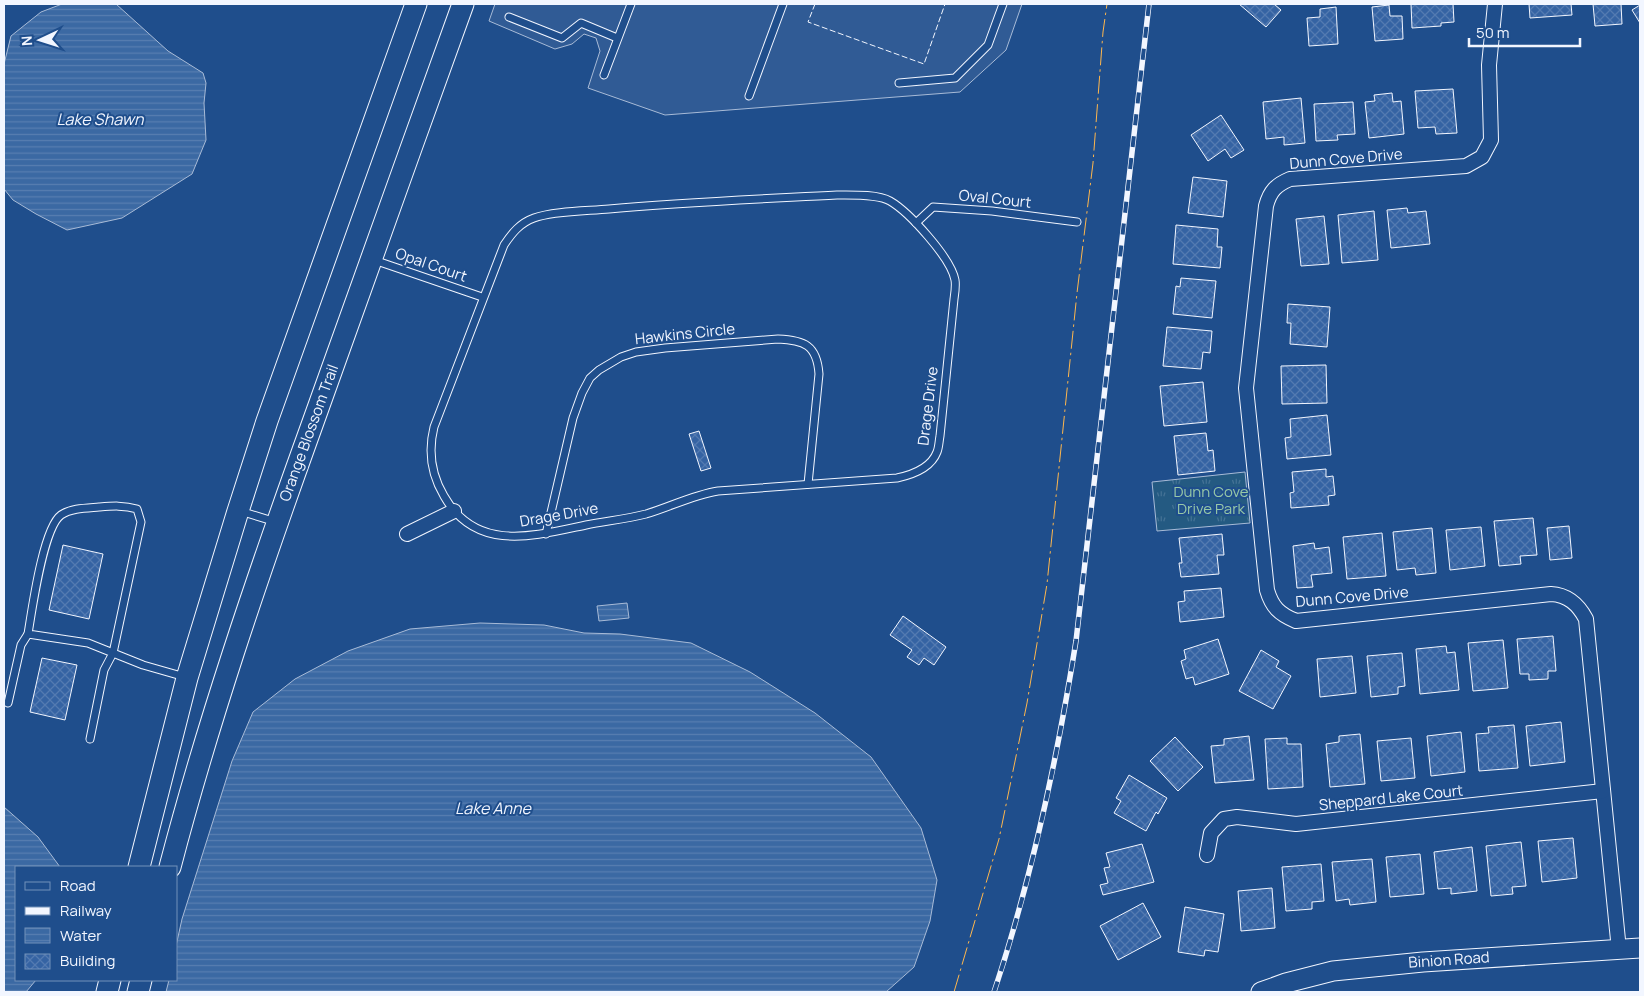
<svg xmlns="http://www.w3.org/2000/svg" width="1644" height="996" viewBox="0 0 1644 996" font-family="Manrope,sans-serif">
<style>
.grass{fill:url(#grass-tufts);stroke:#a8bbd7}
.parking{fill:#305b95;stroke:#a8bbd7}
.water{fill:url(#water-rules);stroke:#a8bbd7}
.building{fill:url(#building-cross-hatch);stroke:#f2f6ff}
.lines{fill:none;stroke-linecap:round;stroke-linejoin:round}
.service-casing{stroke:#f2f6ff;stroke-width:9}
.minor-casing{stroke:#f2f6ff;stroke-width:16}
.secondary-casing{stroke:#f2f6ff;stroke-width:21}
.primary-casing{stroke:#f2f6ff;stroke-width:23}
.service{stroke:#1f4e8c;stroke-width:7}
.minor{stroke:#1f4e8c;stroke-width:14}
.secondary{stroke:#1f4e8c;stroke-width:19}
.primary{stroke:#1f4e8c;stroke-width:21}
.rail-casing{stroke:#f2f6ff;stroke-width:5.5}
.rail{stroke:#1f4e8c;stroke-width:4;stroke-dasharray:11;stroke-linecap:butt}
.fence{stroke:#f2f6ff;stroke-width:1;stroke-dasharray:6 2.5;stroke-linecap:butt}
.power{stroke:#ffb74d;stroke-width:1;stroke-dasharray:18 4 2.5 4;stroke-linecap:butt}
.labels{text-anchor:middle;stroke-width:4;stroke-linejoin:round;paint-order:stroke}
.street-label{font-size:15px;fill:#f2f6ff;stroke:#1f4e8c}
.park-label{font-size:15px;fill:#97c8a6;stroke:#1f4e8c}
.water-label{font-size:16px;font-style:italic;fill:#f2f6ff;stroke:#1f4e8c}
</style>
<defs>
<pattern id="grass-tufts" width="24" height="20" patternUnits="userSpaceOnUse" patternTransform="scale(1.25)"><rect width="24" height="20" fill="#245a82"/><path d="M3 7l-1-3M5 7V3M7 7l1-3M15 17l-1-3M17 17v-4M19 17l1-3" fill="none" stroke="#447295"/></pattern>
<pattern id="water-rules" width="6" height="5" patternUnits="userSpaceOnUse" patternTransform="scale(1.25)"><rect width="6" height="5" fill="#3b69a3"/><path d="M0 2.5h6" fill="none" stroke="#587fb1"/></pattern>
<pattern id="building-cross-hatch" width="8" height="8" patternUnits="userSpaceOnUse" patternTransform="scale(1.25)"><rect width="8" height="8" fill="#3563a3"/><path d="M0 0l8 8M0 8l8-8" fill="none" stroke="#537ab1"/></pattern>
</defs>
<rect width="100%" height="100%" fill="#1f4e8c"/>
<!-- grass -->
<path class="grass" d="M1245 472 1250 523 1157 531 1152 482Z"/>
<!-- parking -->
<path class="parking" d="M495 4H1022L1006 50 960 92 665 115 588 88 600 51 596 38 584 34 572 44 555 49 489 21Z"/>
<!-- water -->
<g class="water">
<path d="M62 4H116L168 51 203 73 206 83 204 103 206 140 192 174 122 218 67 230 36 214 13 200 4 189V64L11 36 41 12Z"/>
<path d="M627 603 629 618 599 621 597 606Z"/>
<path d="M480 623 544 625 584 633 620 634 691 643 750 672 815 713 871 757 921 828 937 880 930 921 914 967 886 992H166L169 980H176V946L182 919 232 761 253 712 295 679 348 651 410 629Z"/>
<path d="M4 807 38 837 60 867H16V980H36L26 992H4Z"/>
</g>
<!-- building -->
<g class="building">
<path d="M1239 4H1274L1281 10 1266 27Z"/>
<path d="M1411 4H1453L1454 22 1441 23V26L1412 28Z"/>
<path d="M1529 4H1571L1572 15 1530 18Z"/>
<path d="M1593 4H1621L1622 24 1595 26Z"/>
<path d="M1389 5 1390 16H1402L1403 39 1375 41 1372 7Z"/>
<path d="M1640 5V23L1632 10Z"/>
<path d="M1336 7 1338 44 1309 46 1307 18 1320 17V9Z"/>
<path d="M1453 89 1457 133 1436 134 1435 127 1418 128 1415 91Z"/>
<path d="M1392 93 1393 102 1401 101 1404 134 1369 138 1365 102 1375 101 1374 95Z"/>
<path d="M1301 98 1305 143 1284 145V137L1266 139 1263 102Z"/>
<path d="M1353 102 1355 134 1337 135 1338 140 1316 141 1314 104Z"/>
<path d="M1221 115 1244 150 1231 158 1225 149 1208 161 1191 135Z"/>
<path d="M1193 177 1227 181 1223 217 1188 213Z"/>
<path d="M1407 208 1408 213 1426 211 1430 244 1391 248 1387 210Z"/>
<path d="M1374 211 1378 260 1342 263 1338 215Z"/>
<path d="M1324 216 1329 264 1301 266 1296 219Z"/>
<path d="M1176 225 1218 229 1217 247H1222L1220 268 1173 264Z"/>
<path d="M1181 278 1216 281 1212 318 1173 314 1176 286 1180 287Z"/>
<path d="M1288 304 1330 307 1327 347 1290 344 1291 323H1287Z"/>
<path d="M1167 327 1212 331 1210 353 1203 352 1201 369 1163 366Z"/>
<path d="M1326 365 1327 403 1282 404 1281 366Z"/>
<path d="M1203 382 1207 422 1164 426 1160 386Z"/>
<path d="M1327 415 1331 455 1287 459 1285 438 1291 437 1290 419Z"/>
<path d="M699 431 711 468 701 471 689 434Z"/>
<path d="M1206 433 1208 451 1213 450 1215 471 1178 475 1174 436Z"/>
<path d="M1326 469V477L1333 476 1335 495 1328 496 1329 505 1291 508 1290 493 1294 492 1292 472Z"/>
<path d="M1533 518 1537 555 1520 556 1521 564 1499 566 1494 521Z"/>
<path d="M1569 526 1572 558 1550 560 1547 528Z"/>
<path d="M1481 527 1485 566 1450 570 1446 530Z"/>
<path d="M1432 528 1436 573 1416 575 1415 568 1397 570 1393 532Z"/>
<path d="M1382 533 1386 576 1347 579 1343 537Z"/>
<path d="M1222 534 1224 555H1217L1219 574 1181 577 1179 563H1182L1179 538Z"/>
<path d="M1314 543 1315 549 1329 547 1332 573 1311 575 1313 587 1297 588 1293 546Z"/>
<path d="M63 545 103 554 89 619 49 610Z"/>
<path d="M1221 588 1224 617 1180 622 1178 602 1185 601 1184 591Z"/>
<path d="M903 616 946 647 934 665 924 658 919 665 907 657 912 650 890 635Z"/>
<path d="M1553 636 1556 671H1548V679L1529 680V674H1520L1517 639Z"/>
<path d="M1218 639 1229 674 1195 685 1193 677 1186 679 1181 661 1186 659 1184 650Z"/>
<path d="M1503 640 1508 688 1473 691 1468 643Z"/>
<path d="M1446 646 1447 653 1455 652 1459 690 1420 694 1416 649Z"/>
<path d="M1261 650 1279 661 1276 667 1291 676 1273 709 1239 691Z"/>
<path d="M1402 653 1405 686 1398 687V694L1371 697 1367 656Z"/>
<path d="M1352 656 1356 693 1320 697 1317 659Z"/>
<path d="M42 658 77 665 65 720 30 712Z"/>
<path d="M1561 722 1565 762 1530 766 1526 726Z"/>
<path d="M1514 725 1518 768 1479 771 1476 734 1489 733 1488 727Z"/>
<path d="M1461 732 1465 772 1431 776 1427 736Z"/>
<path d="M1360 734 1365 784 1330 787 1326 744 1339 742V736Z"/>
<path d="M1249 736 1254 780 1215 783 1211 746 1224 745V739Z"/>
<path d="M1175 737 1203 767 1178 791 1150 761Z"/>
<path d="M1287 738V744H1301L1303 787 1268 789 1265 739Z"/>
<path d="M1411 738 1415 778 1381 781 1377 741Z"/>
<path d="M1129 775 1167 798 1158 814 1156 812 1146 831 1114 813 1121 801 1116 798Z"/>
<path d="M1573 838 1577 878 1542 882 1538 841Z"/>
<path d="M1521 842 1526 886 1512 887 1513 894 1491 896 1486 846Z"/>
<path d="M1142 844 1154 882 1103 895 1100 885 1108 883 1104 868 1110 867 1106 853Z"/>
<path d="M1472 847 1477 891 1451 894V888L1438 889 1434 852Z"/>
<path d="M1420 854 1424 894 1390 897 1386 857Z"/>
<path d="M1372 859 1376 902 1350 905 1349 899 1336 901 1332 862Z"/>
<path d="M1321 864 1324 901 1312 902V909L1286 911 1282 867Z"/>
<path d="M1272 888 1275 928 1241 931 1238 891Z"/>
<path d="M1143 903 1161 937 1118 960 1100 926Z"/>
<path d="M1185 907 1224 914 1218 952 1205 950 1204 956 1178 952Z"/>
</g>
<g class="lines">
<defs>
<g id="service">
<path d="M509 17 562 38 581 23 617 38"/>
<path d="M604 75 631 4"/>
<path d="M899 83 955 78 988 45 1003 4"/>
<path d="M749 96 783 4"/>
<path d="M837 195C851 195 878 194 890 201 909 212 951 258 955 280 956 286 955 292 954 299L940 436C939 441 939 447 937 452 931 468 911 475 897 478L718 491C693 495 670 507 646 514 627 519 606 521 586 525 534 536 476 553 444 496 431 474 428 451 434 427L504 245C512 233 520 223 534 218 553 211 588 211 609 209 685 202 761 199 837 195Z"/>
<path d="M916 223 933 207 992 211 1077 222"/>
<path d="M374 260 482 297"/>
<path d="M240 511 276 522"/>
<path d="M546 534 573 418 582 393 590 378 599 370 621 357 636 352 665 348 778 339C804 340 817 345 819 374L808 484"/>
<path d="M8 703 21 645 28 634"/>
<path d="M90 739 104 670 113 653 88 643 28 634C32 610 43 528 61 515 71 508 87 508 99 507 112 506 124 505 137 509L141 522 113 653 143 665 185 677"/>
</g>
<g id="minor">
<path d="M1495 4 1489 65 1491 140 1482 157 1466 166 1290 179C1276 185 1270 191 1266 206L1246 388 1267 590C1272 607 1279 614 1296 621L1551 594C1568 595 1578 604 1586 619L1619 950"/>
<path d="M407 534 454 511"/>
<path d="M1207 855 1211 833 1224 819 1237 817 1296 824 1603 791"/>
</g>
<path id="secondary" d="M1261 992 1286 983 1333 971 1423 962 1640 948"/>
<g id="primary">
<path d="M139 867 187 678 238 511 267 421 416 4"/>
<path d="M170 867C208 722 256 581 307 439 358 294 411 149 463 4"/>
<path d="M107 992 110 980"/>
<path d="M138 992 141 980"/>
</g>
</defs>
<!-- service casing -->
<use href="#service" class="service-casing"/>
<!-- minor casing -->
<use href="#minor" class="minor-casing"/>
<!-- secondary casing -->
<use href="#secondary" class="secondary-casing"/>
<!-- primary casing -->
<use href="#primary" class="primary-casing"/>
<!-- service -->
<use href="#service" class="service"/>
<!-- minor -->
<use href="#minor" class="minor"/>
<!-- secondary -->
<use href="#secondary" class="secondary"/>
<!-- primary -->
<use href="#primary" class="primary"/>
<defs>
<path id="rail" d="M994 992C1032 878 1057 760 1076 641L1149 4"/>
</defs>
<!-- rail casing -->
<use href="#rail" class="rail-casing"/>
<!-- rail -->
<use href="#rail" class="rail"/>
<!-- fence -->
<path class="fence" d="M815 4 808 22 924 64 945 4"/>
<!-- power -->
<path class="power" d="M954 992 999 839 1027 703 1047 584 1077 293 1093 163 1103 32 1107 4"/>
</g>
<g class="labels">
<!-- street labels -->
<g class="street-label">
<text transform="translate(1346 159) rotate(-5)" y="5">Dunn Cove Drive</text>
<text transform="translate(995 199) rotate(6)" y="5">Oval Court</text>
<text transform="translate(431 265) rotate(19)" y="5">Opal Court</text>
<text transform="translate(685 334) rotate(-6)" y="5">Hawkins Circle</text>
<text transform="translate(928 406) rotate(-83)" y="5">Drage Drive</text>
<text transform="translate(309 433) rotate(-70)" y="5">Orange Blossom Trail</text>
<text transform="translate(559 515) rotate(-10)" y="5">Drage Drive</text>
<text transform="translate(1352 597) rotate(-5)" y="5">Dunn Cove Drive</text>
<text transform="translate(1391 798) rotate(-6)" y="5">Sheppard Lake Court</text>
<text transform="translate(1449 960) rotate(-4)" y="5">Binion Road</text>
</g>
<!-- park labels -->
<g class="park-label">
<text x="1211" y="497">Dunn Cove<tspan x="1211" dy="17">Drive Park</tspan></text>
</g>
<!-- water labels -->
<g class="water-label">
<text x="100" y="125">Lake Shawn</text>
<text x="493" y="814">Lake Anne</text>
</g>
</g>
<!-- border -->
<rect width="1644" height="996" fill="none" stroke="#f2f6ff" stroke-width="10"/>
<!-- legend -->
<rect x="15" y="866" width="162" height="115" fill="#1f4e8c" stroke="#7391ba"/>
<rect x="25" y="882" width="25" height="8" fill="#1f4e8c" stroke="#7391ba"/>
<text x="60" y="891" font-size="15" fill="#f2f6ff">Road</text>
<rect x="25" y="907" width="25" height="8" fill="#f2f6ff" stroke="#7391ba"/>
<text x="60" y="916" font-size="15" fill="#f2f6ff">Railway</text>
<rect x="25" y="928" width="25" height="15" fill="url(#water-rules)" stroke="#7391ba"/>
<text x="60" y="941" font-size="15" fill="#f2f6ff">Water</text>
<rect x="25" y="954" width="25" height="15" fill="url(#building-cross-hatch)" stroke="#7391ba"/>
<text x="60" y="966" font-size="15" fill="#f2f6ff">Building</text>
<!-- north arrow -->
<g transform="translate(40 40) rotate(266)" stroke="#1f4e8c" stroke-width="4" paint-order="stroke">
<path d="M0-4L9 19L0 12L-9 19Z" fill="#f2f6ff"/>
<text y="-8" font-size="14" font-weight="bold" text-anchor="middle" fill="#f2f6ff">N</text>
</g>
<!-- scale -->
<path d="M1469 38v8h111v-8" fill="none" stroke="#f2f6ff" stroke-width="2.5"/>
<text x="1476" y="38" font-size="15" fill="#f2f6ff" stroke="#1f4e8c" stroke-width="4" paint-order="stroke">50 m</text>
</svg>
